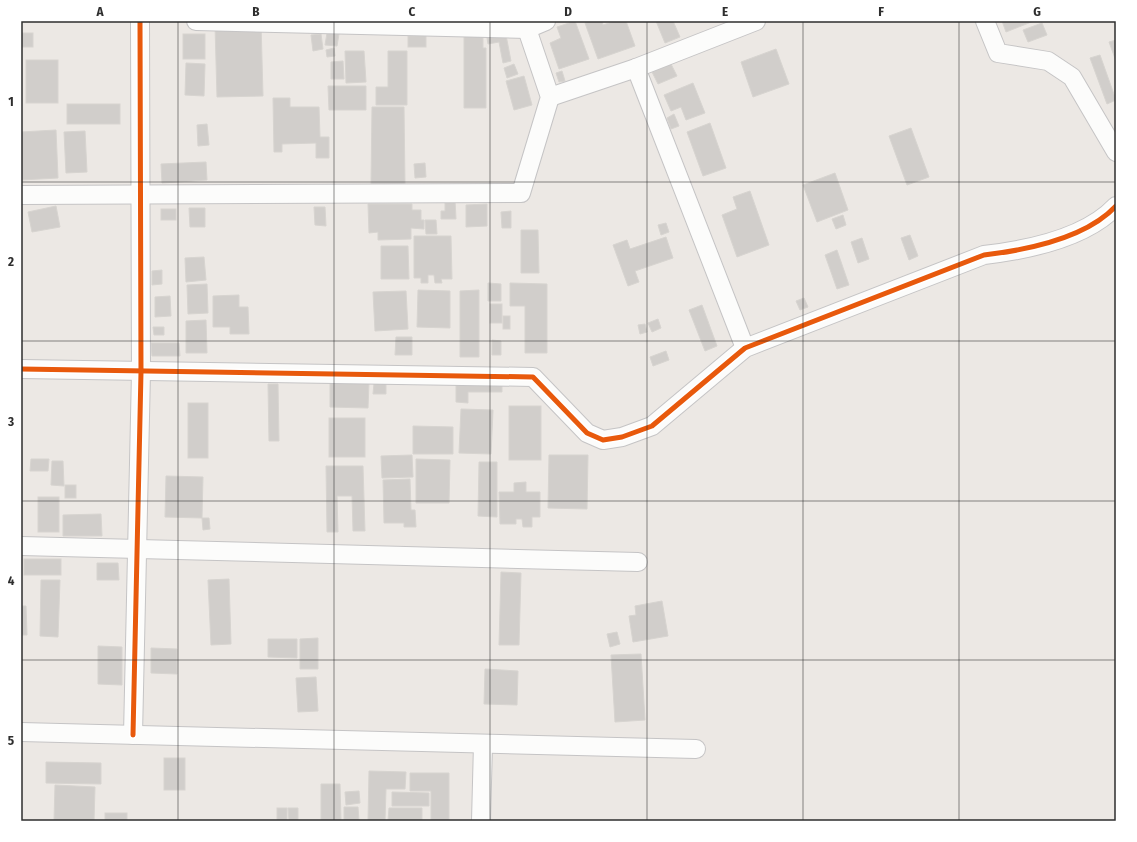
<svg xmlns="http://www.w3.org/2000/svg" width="1137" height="842" viewBox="0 0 1137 842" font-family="'Fira Sans Condensed',sans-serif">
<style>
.building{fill:#d1cecb;stroke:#d7d4d0}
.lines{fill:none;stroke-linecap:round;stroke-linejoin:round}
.street-casing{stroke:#c5c4c5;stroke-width:20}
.street{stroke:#fcfcfb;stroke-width:18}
.cycleway-casing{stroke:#fff;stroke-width:8}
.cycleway{stroke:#e8590c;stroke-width:5}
.grid{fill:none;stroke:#2e2e2e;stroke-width:1;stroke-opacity:0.55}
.neatline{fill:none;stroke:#2e2e2e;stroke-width:1.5}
.grid-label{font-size:13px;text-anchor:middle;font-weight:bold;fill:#2e2e2e}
</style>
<rect width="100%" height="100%" fill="#ece8e4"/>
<!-- building -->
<g class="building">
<path d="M575 21 589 59 559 69 550 43 561 38 557 27Z"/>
<path d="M590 21H602L603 25 615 21H626L635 46 598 59 585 23Z"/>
<path d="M656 21H673L680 37 665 43Z"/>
<path d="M1002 21H1034L1006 32Z"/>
<path d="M261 23 263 96 217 97 215 25Z"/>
<path d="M1042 23 1047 35 1028 42 1023 30Z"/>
<rect x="21" y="33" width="12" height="14"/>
<path d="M327 33 339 34 337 46 325 45Z"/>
<rect x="183" y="34" width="22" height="25"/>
<path d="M321 34 323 49 313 51 311 35Z"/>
<path d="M483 35V48H486V108H464V36Z"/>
<path d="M506 35 511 61 503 63 499 42 488 44 487 38Z"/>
<rect x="408" y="36" width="18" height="11"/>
<path d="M1116 40V61L1109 42Z"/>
<path d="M334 48 335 56 327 57 326 50Z"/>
<path d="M776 49 789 84 753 97 741 62Z"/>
<path d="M345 51H364L366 82 346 83Z"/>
<path d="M388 51H407V105H376V87H388Z"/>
<path d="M1100 55 1116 100 1107 104 1090 58Z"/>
<rect x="26" y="60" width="32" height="43"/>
<path d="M343 61 344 79H331V62Z"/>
<path d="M186 63 205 64 204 96 185 95Z"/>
<path d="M514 64 518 74 507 78 504 68Z"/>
<path d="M671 64 677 76 658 84 652 72Z"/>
<path d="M562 71 565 81 559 82 556 73Z"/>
<path d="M524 76 532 105 514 110 506 81Z"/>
<path d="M693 83 705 113 686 120 681 107 671 111 664 95Z"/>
<path d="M328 86H366V110H329Z"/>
<path d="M273 98H290V107H319L320 137H329V158H316V143L282 144V152H274Z"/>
<rect x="67" y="104" width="53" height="20"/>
<path d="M372 107H404L405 186 371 185Z"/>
<path d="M674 114 679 126 671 129 667 118Z"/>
<path d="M710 123 726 168 703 176 687 132Z"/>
<path d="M207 124 209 145 198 146 197 125Z"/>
<path d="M911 128 929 177 907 185 889 136Z"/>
<path d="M56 130 58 178 21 180V132Z"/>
<path d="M85 131 87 172 66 173 64 132Z"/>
<path d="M206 162 207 180 162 183 161 164Z"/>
<path d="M425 163 426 177 415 178 414 164Z"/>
<path d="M835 173 848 210 817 222 803 185Z"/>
<path d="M750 191 769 245 737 257 722 215 737 209 733 197Z"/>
<path d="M445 200H455L456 219H441V211H445Z"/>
<path d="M368 204H412V210H421V220H424V229L411 228V239L378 240V232L369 233Z"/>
<path d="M487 204V226L466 227V205Z"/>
<path d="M56 206 60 227 32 232 28 212Z"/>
<path d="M314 207H325L326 226 315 225Z"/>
<path d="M189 208H205V227H190Z"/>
<rect x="161" y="209" width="15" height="11"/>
<path d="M511 211V228H502L501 212Z"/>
<path d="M843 215 846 225 836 229 832 219Z"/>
<path d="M425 220H436L437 234H426Z"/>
<path d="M666 223 669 232 661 235 658 225Z"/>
<path d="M521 230H538L539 273H521Z"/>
<path d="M910 235 918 256 909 260 901 238Z"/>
<path d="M414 236H451L452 279H441L442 283H435L434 275H428V283H421V278H414Z"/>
<path d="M666 237 673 258 635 271 639 282 628 286 613 245 627 240 630 249Z"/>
<path d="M862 238 869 259 858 263 851 242Z"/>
<path d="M381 246H408L409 279H381Z"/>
<path d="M837 250 849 285 837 289 825 255Z"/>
<path d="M204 257 206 280 186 282 185 258Z"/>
<path d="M162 270V284L152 285V271Z"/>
<path d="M488 283 501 284V301H488Z"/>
<path d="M510 283 547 284V353H525V306H510Z"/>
<path d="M207 284 208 313 188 314 187 285Z"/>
<path d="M418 290 450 291V328L417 327Z"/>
<path d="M479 290V357H460V291Z"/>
<path d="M406 291 408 329 375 331 373 292Z"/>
<path d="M239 295V307H248L249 334H230V327H213V296Z"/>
<path d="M170 296 171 316 155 317V297Z"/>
<path d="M804 298 808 307 800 310 796 301Z"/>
<rect x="490" y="304" width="12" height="19"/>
<path d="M702 305 717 346 705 351 689 310Z"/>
<rect x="503" y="316" width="7" height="13"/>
<path d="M658 319 661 328 652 332 648 323Z"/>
<path d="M206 320 207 353H186V321Z"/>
<path d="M645 324 647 332 640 334 638 325Z"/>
<path d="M153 327H164V335H154Z"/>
<path d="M396 337H412V355H395Z"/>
<path d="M492 340 501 341V355H492Z"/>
<path d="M151 343H179L180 356H152Z"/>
<path d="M666 351 669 360 653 366 650 357Z"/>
<path d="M456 379 502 380V392H468V403L456 402Z"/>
<path d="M330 381 369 382 368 408 330 407Z"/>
<path d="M374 383H386V394H373Z"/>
<path d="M268 384H278L279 441H269Z"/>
<rect x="188" y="403" width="20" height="55"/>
<rect x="509" y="406" width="32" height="54"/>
<path d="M461 409 493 410 491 454 459 453Z"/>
<rect x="329" y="418" width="36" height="39"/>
<path d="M413 426 453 427V454H413Z"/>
<path d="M412 455 413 477 382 478 381 456Z"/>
<path d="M549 455H588L587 509 548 508Z"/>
<path d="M31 459H49L48 471H30Z"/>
<path d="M416 459 450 460 449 503H416Z"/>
<path d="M52 461H63L64 486 51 485Z"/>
<path d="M479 462H497V517L478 516Z"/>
<path d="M326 466H363L365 531H353L352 496H337L338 532H327Z"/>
<path d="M166 476 203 477 202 518 165 517Z"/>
<path d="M410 479 411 510H415L416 527H404V523H384L383 480Z"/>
<path d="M526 482V492H540V517H532V527H523L522 519H516V524H500L499 492H514V483Z"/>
<rect x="65" y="485" width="11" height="13"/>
<rect x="38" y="497" width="21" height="35"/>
<path d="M101 514 102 536H63V515Z"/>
<path d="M202 518H209L210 529 203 530Z"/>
<rect x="24" y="559" width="37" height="16"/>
<path d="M97 563H118L119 580H97Z"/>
<path d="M501 572 521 573 519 645H499Z"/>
<path d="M229 579 231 644 211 645 208 580Z"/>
<path d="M41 580H60L58 637 40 636Z"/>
<path d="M662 601 668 636 633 642 629 616 636 615 635 606Z"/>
<path d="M21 606H26L27 635H21Z"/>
<path d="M617 632 620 644 610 647 607 634Z"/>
<path d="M318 638V669H300V639Z"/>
<path d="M268 639H297V658L268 657Z"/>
<path d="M98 646 122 647V685L98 684Z"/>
<path d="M151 648 177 649V674L151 673Z"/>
<path d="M641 654 645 720 615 722 611 655Z"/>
<path d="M485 669 518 671 517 705 484 704Z"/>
<path d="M316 677 318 711 298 712 296 678Z"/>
<rect x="164" y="758" width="21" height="32"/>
<path d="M46 762 101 763V784L46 783Z"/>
<path d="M369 771 406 772 405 789H386L385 821H368Z"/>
<path d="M410 773H449V821H431V791H410Z"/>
<path d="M321 784H340L341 821H321Z"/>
<path d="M55 785 95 787 94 821H54Z"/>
<path d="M359 791 360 803 346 805 345 792Z"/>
<path d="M392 792 429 793V806H392Z"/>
<path d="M344 807H358L359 821H344Z"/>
<rect x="277" y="808" width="10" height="13"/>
<path d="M288 808H298V821H289Z"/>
<path d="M389 808H422V821H388Z"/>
<rect x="105" y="813" width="22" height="8"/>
</g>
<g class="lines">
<defs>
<g id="street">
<path d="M196 21 527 29 546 21"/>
<path d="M985 21 998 53 1048 61 1072 77 1116 152"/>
<path d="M636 68 745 348"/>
<path d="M550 97 636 68 756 21"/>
<path d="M21 195 521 193 550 97 527 29"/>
<path d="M21 369 533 377 587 433 603 440 622 437 652 426 745 348 984 255C1027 250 1085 239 1116 206"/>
<path d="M21 546 638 562"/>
<path d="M21 732 696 749"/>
<path d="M133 735 141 372 140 21"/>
<path d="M481 821 483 744"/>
</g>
</defs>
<!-- street casing -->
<use href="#street" class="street-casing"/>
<!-- street -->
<use href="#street" class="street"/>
<defs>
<g id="cycleway">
<path d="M21 369 533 377 587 433 603 440 622 437 652 426 745 348 984 255C1027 250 1085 239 1116 206"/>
<path d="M133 735 141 372 140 21"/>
</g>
</defs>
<!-- cycleway casing -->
<use href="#cycleway" class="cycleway-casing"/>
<!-- cycleway -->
<use href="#cycleway" class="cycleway"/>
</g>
<!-- grid -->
<path class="grid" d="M178 21V821M334 21V821M490 21V821M647 21V821M803 21V821M959 21V821M21 182H1116M21 341H1116M21 501H1116M21 660H1116"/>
<!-- border -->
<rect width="1137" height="842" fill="none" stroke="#ffffff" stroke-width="44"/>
<rect x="22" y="22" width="1093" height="798" class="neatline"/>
<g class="grid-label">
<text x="100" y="16">A</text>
<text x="256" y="16">B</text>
<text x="412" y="16">C</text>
<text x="568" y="16">D</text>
<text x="725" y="16">E</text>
<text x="881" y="16">F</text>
<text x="1037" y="16">G</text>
<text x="11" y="106">1</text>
<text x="11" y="266">2</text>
<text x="11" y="426">3</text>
<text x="11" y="585">4</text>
<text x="11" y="745">5</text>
</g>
</svg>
